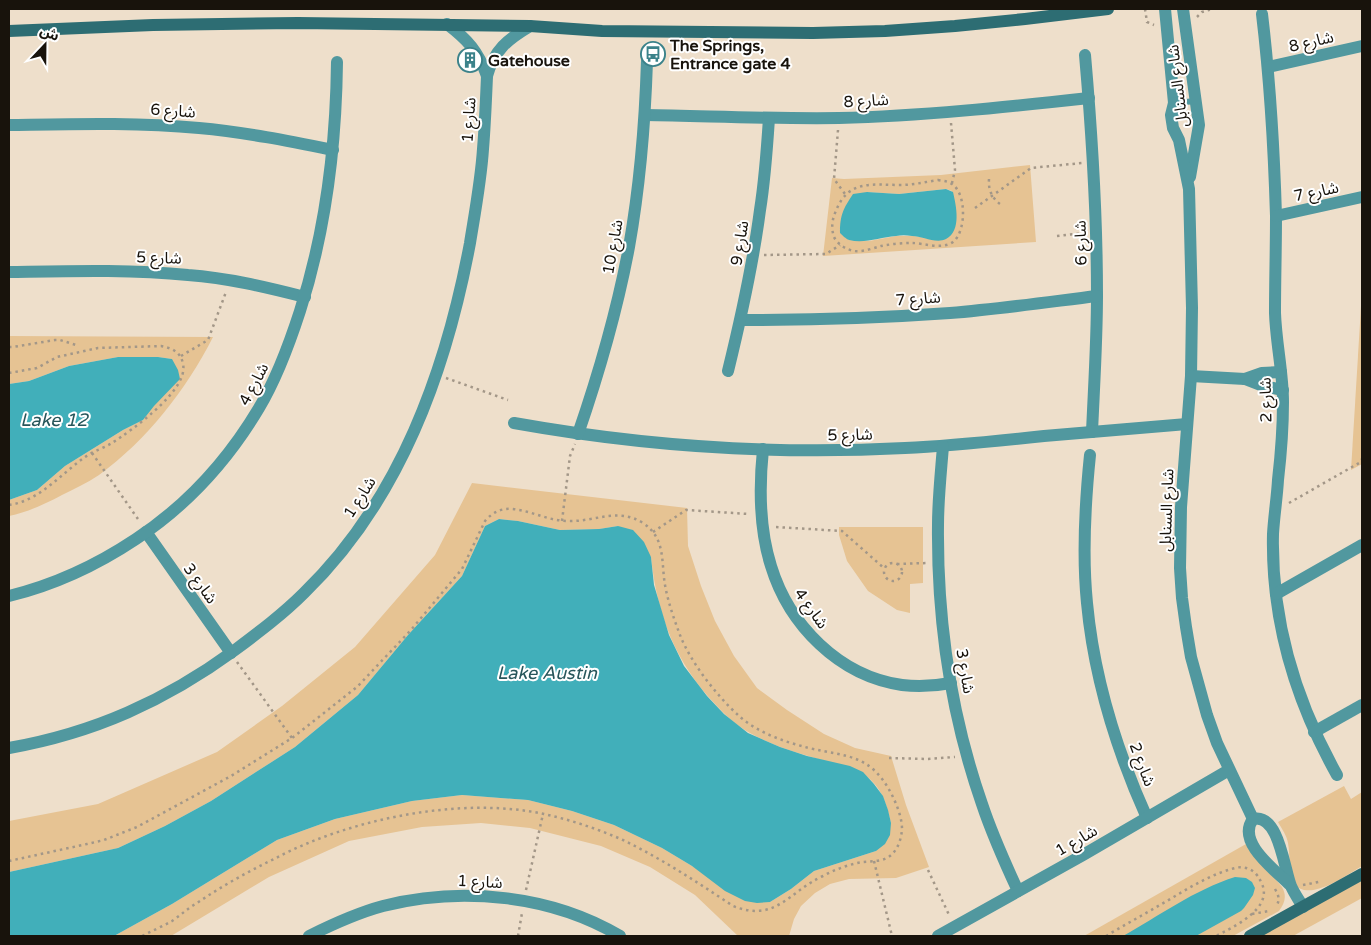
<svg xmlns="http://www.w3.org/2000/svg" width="1371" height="945" viewBox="0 0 1371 945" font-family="'Varela Round','Noto Sans Arabic',sans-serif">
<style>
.green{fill:#e6c393;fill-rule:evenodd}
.water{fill:#41afba}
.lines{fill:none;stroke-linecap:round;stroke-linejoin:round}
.path{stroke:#a39788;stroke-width:2.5;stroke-dasharray:2.5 4;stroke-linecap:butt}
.lane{stroke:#51989f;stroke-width:6}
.street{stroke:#51989f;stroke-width:12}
.secondary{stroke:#2d6d73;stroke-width:12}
.labels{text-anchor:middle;stroke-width:4;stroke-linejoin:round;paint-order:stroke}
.street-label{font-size:16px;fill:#18130c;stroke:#fff}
.poi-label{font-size:16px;font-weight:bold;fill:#18130c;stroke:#fff;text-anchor:start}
.water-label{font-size:18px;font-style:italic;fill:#27565b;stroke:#fff}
</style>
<rect width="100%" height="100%" fill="#eedfcb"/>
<!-- green -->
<g class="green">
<path d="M1030 165 1036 242 823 256 832 178 844 179 941 175ZM946 189 952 191 937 240 914 236H896L869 241 848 240 867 192 899 194Z"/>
<path d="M1362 290V464L1351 470Z"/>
<path d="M9 336 213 337C186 390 147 440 99 475 87 483 74 489 62 495 45 504 28 512 9 516V500L37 490 65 466 123 430 143 420 153 406 172 359 158 357H118L69 366 29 381 9 384Z"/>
<path d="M472 483 687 508 688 546 701 586 715 621 734 656 757 688 787 710 824 734 855 748 891 756 906 805 929 867 896 878 849 879 830 884 815 893 801 906 794 919 789 936H738L695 895 650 867 601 846 530 828 481 823 422 827 349 841 269 877 171 936H114L172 904 277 840 335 819 412 801 462 795 528 800 572 811 614 825 662 848 692 866 770 902 791 889 814 871 876 851 891 823C886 802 882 788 864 774 857 768 838 765 828 762 802 754 775 747 750 733 737 726 725 715 715 704 675 662 657 614 651 557L618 526 599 529 560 530 518 521 499 519 485 526 462 576 408 635 358 695 295 747 211 801 165 826 118 848 9 872V821L98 804 217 752 282 706 355 647 435 555Z"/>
<path d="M839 527H923V583L910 584V613L897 610 868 591 847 561 839 535Z"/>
<path d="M1344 786 1351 799 1362 792V866C1348 874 1307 905 1293 882 1289 873 1290 854 1288 843 1287 836 1282 829 1278 822Z"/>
<path d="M1246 844 1282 887C1287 896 1285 903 1279 911L1233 936H1084Z"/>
<path d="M1362 875V898L1293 936H1250Z"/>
</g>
<!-- water -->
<g class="water">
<path d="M946 189 953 192C956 205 962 231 946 239 936 244 922 236 912 236 906 235 901 235 896 236 880 237 865 244 849 240 846 239 842 235 840 233 840 215 843 209 853 194L867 192 899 194Z"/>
<path d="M118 357H158L172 359 178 370 180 379 154 406 143 420 123 430 65 466 37 490 9 500V384L29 381 69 366Z"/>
<path d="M499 519 518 521 560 530 599 529 618 526 633 530 644 542 651 557 654 585 669 635 684 666 707 696 724 714 748 733 780 747 807 756 850 766 863 772 874 784 883 796 888 810 891 823 890 835 885 844 876 851 814 871 791 889 770 902 757 903 745 901 725 891 692 866 662 848 614 825 572 811 528 800 462 795 412 801 335 819 277 840 172 904 114 936H9V872L118 848 165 826 211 801 295 747 358 695 408 635 462 576 485 526Z"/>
<path d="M1235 877 1246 878 1252 882 1255 888 1253 895 1244 908 1241 911 1196 936H1123C1159 916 1194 890 1235 877Z"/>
</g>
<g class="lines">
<!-- path -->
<g class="path">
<path d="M1145 9 1147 22 1154 25"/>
<path d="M1197 17 1202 12 1209 10V9"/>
<path d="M951 123 955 170 952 183"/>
<path d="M838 130 834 179 845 194"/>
<path d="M989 179C988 191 993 200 1003 206"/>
<path d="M938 180C943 181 948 181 952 184 967 194 966 232 953 242 942 250 924 243 912 243 902 243 891 244 881 246 873 248 864 252 855 251 847 250 838 245 834 237 831 228 832 219 836 211 848 179 873 185 900 185 913 185 925 182 938 180Z"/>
<path d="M975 208 1031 168 1082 163"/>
<path d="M1057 236 1085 233"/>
<path d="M764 255 826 254 840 245"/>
<path d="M9 347H13L55 340H60L76 345"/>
<path d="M181 356 208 340 226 292"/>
<path d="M9 373 37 368 57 357 98 348 161 346C172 348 181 352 183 364 189 390 132 430 112 443 104 448 94 451 85 457 61 474 39 501 9 505"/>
<path d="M446 378 508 400"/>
<path d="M92 453 140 522"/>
<path d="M1289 503 1359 463 1362 459"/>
<path d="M562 521 570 456 575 444"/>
<path d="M776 527 842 531 885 569"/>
<path d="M653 532 686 510 749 514"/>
<circle cx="893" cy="572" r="9"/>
<path d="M897 564 927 563"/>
<path d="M237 662 292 738"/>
<path d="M889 758 928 759 955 757"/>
<path d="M9 861 87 844 104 840 137 827 231 776 292 738 357 687 411 630 462 569 485 521C493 512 501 508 513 509 532 511 549 521 568 521 595 522 618 507 643 523 666 538 661 562 665 585 668 602 674 619 680 635 691 663 717 696 739 716 758 733 785 742 809 748 848 757 871 754 892 795 897 805 902 818 902 829 901 843 895 857 881 860 873 862 865 861 857 863 845 866 834 870 823 876 788 892 776 923 733 906 697 882 662 859 623 840 598 829 571 820 544 814 461 796 350 819 276 858 249 871 222 886 197 903 188 908 181 915 172 921 163 926 152 931 142 936"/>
<path d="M874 861 892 936"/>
<path d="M928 870 950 917"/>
<path d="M1303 885 1314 883 1322 881"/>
<path d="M1275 889C1279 896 1280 900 1276 907"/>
<path d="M526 890 543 814"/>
<path d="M1252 914 1269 911"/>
<path d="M518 936 522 913"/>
<path d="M1106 936C1128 923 1150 911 1172 898 1192 886 1212 874 1235 868 1242 866 1251 868 1256 874 1259 877 1260 880 1262 884 1273 909 1233 927 1216 936"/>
</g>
<!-- lane -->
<path class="lane" d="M1174 103 1196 101"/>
<!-- street -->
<g class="street">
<path d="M1165 9 1174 103 1177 110"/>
<path d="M1183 9 1199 125 1190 177"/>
<path d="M1262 14C1270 81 1274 149 1276 216 1276 248 1275 281 1275 313 1276 343 1283 372 1283 402 1283 428 1281 454 1278 480 1277 498 1274 516 1273 534 1271 621 1295 700 1337 775"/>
<path d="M447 24C468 40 478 51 487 76"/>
<path d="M1085 55C1092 135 1097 214 1097 295 1097 340 1094 386 1092 432"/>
<path d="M1268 67 1362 46"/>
<path d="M1174 103 1171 115 1173 128 1179 140 1189 189 1192 308 1191 376 1181 507 1180 568 1182 598 1186 627 1191 657 1207 715 1217 743 1253 819"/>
<path d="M645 115C710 116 774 119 839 118 922 116 1006 107 1089 98"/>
<path d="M9 125C72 124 135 122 199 128 244 132 289 141 333 150"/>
<path d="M1276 216 1362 197"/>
<path d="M9 272C68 271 129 269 188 275 228 278 266 287 305 297"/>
<path d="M741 320C811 320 880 318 950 313 999 309 1048 302 1097 296"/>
<path d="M728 371C741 318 753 264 760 210 765 179 767 149 769 118"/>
<path d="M1191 376 1245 379 1263 386 1283 390"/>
<path d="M1245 379 1262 373 1281 372"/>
<path d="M514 423C642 446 774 455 905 448 951 446 998 441 1044 436 1091 432 1139 428 1187 424"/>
<path d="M578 434C599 373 617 311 629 247 640 185 645 123 647 61"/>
<path d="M943 446C941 472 938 499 938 525 937 620 951 715 982 804 992 834 1005 863 1018 891"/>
<path d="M763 449C759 488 759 528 771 566 789 625 839 676 902 685 918 687 935 686 951 683"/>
<path d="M1090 455C1085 504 1082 554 1087 603 1094 678 1116 749 1147 818"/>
<path d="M146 532 231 653"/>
<path d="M1276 594 1362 545"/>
<path d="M9 596C54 585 97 565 136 539 186 506 228 460 259 408 277 378 289 345 300 311 326 230 336 147 337 62"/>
<path d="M1314 732 1362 705"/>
<path d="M9 748C94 733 165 701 235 650 259 632 283 614 304 593 400 500 446 371 470 243 475 212 481 180 483 149 485 125 486 100 487 76 494 50 508 39 530 26"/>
<path d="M1253 819C1279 813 1284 869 1291 886 1294 893 1299 900 1303 907"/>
<path d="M1253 819C1236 842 1275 870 1289 884"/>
<path d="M309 936C333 924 357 913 383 906 461 886 551 895 620 936"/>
<path d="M938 936 1083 855 1229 770"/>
</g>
<!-- secondary -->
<g class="secondary">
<path d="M9 31 153 25 298 23 530 26 602 31 813 33 885 31 955 26 1025 19 1108 9"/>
<path d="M1250 936 1362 874"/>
</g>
</g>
<!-- icons -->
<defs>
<symbol id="bus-ring" viewBox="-11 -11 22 22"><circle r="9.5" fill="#fff" stroke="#3b828a" stroke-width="1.5"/><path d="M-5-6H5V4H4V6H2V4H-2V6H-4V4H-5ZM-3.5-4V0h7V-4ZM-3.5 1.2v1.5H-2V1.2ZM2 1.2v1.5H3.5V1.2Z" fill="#3b828a"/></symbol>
<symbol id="building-ring" viewBox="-11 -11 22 22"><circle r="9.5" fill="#fff" stroke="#3b828a" stroke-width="1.5"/><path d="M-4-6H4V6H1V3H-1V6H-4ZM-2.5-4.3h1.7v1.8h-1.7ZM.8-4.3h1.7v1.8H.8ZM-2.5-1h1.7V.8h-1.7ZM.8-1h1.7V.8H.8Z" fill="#3b828a"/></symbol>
</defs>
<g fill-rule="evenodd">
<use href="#bus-ring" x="639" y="40" width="28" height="28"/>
<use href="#building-ring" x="456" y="46" width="28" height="28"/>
</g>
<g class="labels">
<!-- street labels -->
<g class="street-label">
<text transform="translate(1311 41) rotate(-13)" y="6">شارع 8</text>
<text transform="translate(1177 86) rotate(-97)" y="6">شارع السنابل</text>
<text transform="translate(866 100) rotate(-3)" y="6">شارع 8</text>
<text transform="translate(173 110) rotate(4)" y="6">شارع 6</text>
<text transform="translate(468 120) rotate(-86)" y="6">شارع 1</text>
<text transform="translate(1316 191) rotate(-12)" y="6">شارع 7</text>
<text transform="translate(739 243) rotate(-81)" y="6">شارع 9</text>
<text transform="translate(1080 243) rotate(-91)" y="6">شارع 6</text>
<text transform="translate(612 247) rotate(-80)" y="6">شارع 10</text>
<text transform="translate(159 257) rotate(2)" y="6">شارع 5</text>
<text transform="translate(918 298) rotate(-4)" y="6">شارع 7</text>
<text transform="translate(253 384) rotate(-62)" y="6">شارع 4</text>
<text transform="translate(1265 400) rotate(-91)" y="6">شارع 2</text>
<text transform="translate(850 434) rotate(-1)" y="6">شارع 5</text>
<text transform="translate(359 497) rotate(-57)" y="6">شارع 1</text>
<text transform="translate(1166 510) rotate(-88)" y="6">شارع السنابل</text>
<text transform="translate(201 583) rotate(54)" y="6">شارع 3</text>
<text transform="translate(812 608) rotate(54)" y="6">شارع 4</text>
<text transform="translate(966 671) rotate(80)" y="6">شارع 3</text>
<text transform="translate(1143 764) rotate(69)" y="6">شارع 2</text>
<text transform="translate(1076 840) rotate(-30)" y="6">شارع 1</text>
<text transform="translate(480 881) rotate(3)" y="6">شارع 1</text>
</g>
<!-- poi labels -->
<g class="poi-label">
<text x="670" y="51">The Springs,<tspan x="670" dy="18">Entrance gate 4</tspan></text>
<text x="488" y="66">Gatehouse</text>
</g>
<!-- water labels -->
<g class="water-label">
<text x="54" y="426">Lake 12</text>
<text x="547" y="679">Lake Austin</text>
</g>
</g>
<!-- border -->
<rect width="1371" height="945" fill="none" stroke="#18130c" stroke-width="20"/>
<!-- north arrow -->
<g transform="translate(45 45) rotate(22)" stroke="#ffffff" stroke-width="4" paint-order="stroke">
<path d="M0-4L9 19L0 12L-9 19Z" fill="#18130c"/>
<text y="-8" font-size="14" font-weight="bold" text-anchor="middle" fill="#18130c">ش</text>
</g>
</svg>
